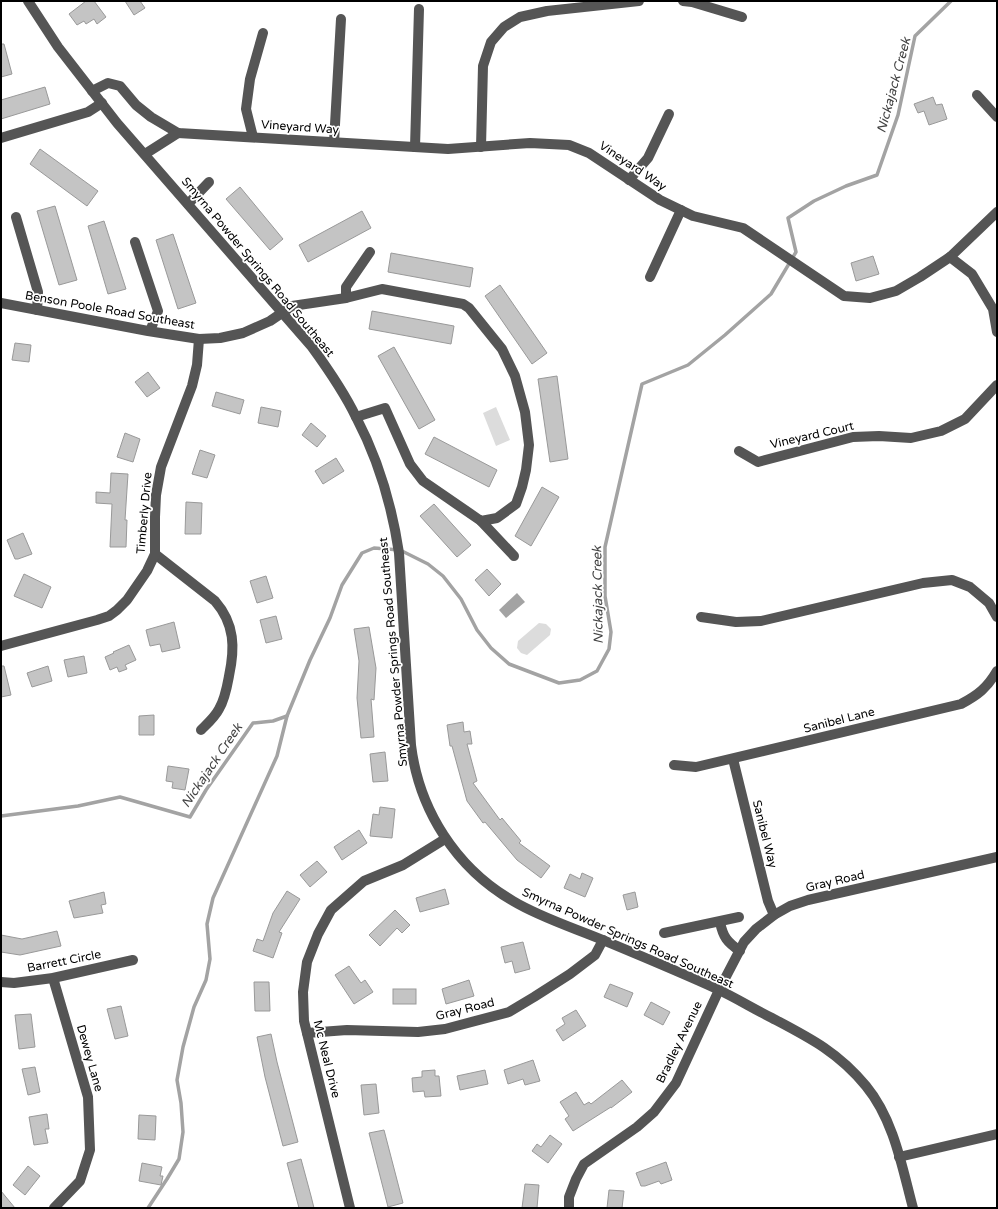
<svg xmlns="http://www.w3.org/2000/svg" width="998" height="1209" viewBox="0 0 998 1209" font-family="'Varela Round',sans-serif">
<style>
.green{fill:#dcdcdc}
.water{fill:#a3a3a3}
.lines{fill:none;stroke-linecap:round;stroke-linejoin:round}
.stream{stroke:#a3a3a3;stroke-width:3.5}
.building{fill:#c4c4c4;stroke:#999}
.minor{stroke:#555;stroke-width:10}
.labels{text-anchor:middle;stroke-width:3.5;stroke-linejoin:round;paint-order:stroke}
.street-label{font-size:12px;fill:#000;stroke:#fff}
.water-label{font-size:13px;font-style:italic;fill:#444;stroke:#fff}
</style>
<rect width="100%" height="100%" fill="#fff"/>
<!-- green -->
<g class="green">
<path d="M496 407 510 440 496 446 483 413Z"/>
<path d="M539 623 546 624 551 629 550 635 527 655 521 653 517 648 518 641Z"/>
</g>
<!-- water -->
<path class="water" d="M517 593 525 602 506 618 499 610Z"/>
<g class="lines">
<!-- stream -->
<g class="stream">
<path d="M1 816 78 806 120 797 190 817 206 790 253 723 273 721 287 716"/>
<path d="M148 1208 167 1179 179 1159 183 1132 181 1103 177 1080 183 1047 194 1007 206 980 210 959 207 924 213 898 277 756 287 716 310 660 330 618 342 585 362 553 374 548 400 550 428 564 443 576 461 599 477 630 491 648 509 664 559 683 580 680 597 671 609 649 611 632 605 596V547L642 384 688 365 725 335 771 294 796 252 788 218 814 201 846 186 877 175 898 115 915 36 951 1"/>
</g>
</g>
<!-- building -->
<g class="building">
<path d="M86 1H94L106 17 97 24 94 19 86 24 84 21 77 25 69 14Z"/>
<path d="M125 1H140L145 8 134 15Z"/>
<path d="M1 44H4L12 74 1 77Z"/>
<path d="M45 87 50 104 1 119V100Z"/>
<path d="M933 97 936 105 942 104 947 119 929 125 924 111 918 113 914 104Z"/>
<path d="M40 149 98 191 87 206 30 164Z"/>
<path d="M240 187 283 239 270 250 226 199Z"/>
<path d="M55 206 77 280 59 285 37 211Z"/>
<path d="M362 211 371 228 308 262 299 245Z"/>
<path d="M104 221 126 289 108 294 88 226Z"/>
<path d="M173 234 196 303 178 309 156 240Z"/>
<path d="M391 253 473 268 470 287 388 272Z"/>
<path d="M873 256 879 274 856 281 851 263Z"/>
<path d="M500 285 547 353 532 364 485 296Z"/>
<path d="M372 311 454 326 451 344 369 329Z"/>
<path d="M15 343 31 345 29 362 12 360Z"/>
<path d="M394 347 435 420 419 429 378 356Z"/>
<path d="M148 372 160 388 147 397 135 382Z"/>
<path d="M557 376 568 459 550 462 538 379Z"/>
<path d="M216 392 244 400 240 414 212 406Z"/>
<path d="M261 407 281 411 278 427 258 423Z"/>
<path d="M311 423 326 436 317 447 302 435Z"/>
<path d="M125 433 140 439 133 462 117 457Z"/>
<path d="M434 437 497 470 489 487 425 454Z"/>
<path d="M200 450 215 455 207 478 192 474Z"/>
<path d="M336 458 344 471 323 484 315 471Z"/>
<path d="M111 473 128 474 125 520H127L126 547H110L112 504 96 503V492L110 493Z"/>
<path d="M542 487 559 497 531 546 515 536Z"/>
<path d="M186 502 202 503 201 534H185Z"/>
<path d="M434 504 471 545 457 557 420 516Z"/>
<path d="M23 533 32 554 18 559H15L7 540Z"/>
<path d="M487 569 501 584 489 596 475 580Z"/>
<path d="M24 574 51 587 42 608 14 596Z"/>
<path d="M266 576 273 598 257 603 250 581Z"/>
<path d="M276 616 282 639 266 643 260 620Z"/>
<path d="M174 622 180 648 162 652 160 644 150 646 146 630Z"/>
<path d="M369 627 376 668 374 700 371 699 374 737 361 738 357 698 359 661 354 629Z"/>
<path d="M129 645 136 660 125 665 127 669 119 672 117 667 110 670 105 657 114 653 113 652Z"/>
<path d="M84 656 87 673 68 677 64 660Z"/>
<path d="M1 666H4L11 695 1 697Z"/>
<path d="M48 666 52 681 32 687 27 673Z"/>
<path d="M154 715V735H139V716Z"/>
<path d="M463 722 464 732 470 731 472 744H467L477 781 473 783 500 820 502 818 521 841 519 843 550 866 541 878 517 860 485 822 483 823 467 801 452 746H450L447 725Z"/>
<path d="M385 752 388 781 373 782 370 754Z"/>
<path d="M168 766 189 769 185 790 172 788 173 782 166 781Z"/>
<path d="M380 807 395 809 392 838 370 836 373 814 379 815Z"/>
<path d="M359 830 367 843 342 860 334 847Z"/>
<path d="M317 861 327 872 310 887 300 875Z"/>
<path d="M582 873 593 878 585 897 564 888 570 874 580 879Z"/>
<path d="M445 889 449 904 420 912 416 898Z"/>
<path d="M287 891 300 899 279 932 282 933 273 958 253 951 257 939 263 941 273 913Z"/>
<path d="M104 892 106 904 101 905 103 913 74 918 69 901Z"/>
<path d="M635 892 638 907 627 910 623 895Z"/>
<path d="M395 910 410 925 402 933 397 928 380 946 369 935Z"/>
<path d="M57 931 61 946 20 955 1 952V935L22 939Z"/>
<path d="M523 942 530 969 515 973 512 961 505 963 501 947Z"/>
<path d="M349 966 361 983 365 980 373 992 354 1004 335 975Z"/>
<path d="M469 980 474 996 446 1004 442 989Z"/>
<path d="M254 982H269L270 1011H255Z"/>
<path d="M610 984 633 993 627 1007 604 997Z"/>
<rect x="393" y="989" width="23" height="15"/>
<path d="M651 1002 670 1012 663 1025 644 1015Z"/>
<path d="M121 1006 128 1036 115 1039 107 1009Z"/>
<path d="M576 1010 586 1026 563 1041 556 1030 565 1024 562 1018Z"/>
<path d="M31 1014 35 1047 19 1049 15 1015Z"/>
<path d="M271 1034 277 1062 298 1142 283 1146 265 1077 257 1037Z"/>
<path d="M533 1060 540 1081 525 1085 523 1079 508 1084 504 1070Z"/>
<path d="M35 1067 40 1092 28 1095 22 1069Z"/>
<path d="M435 1070V1076H439L441 1096 425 1097 424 1091 413 1092 412 1078 422 1077V1071Z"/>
<path d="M485 1070 488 1084 460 1090 457 1076Z"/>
<path d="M622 1080 632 1092 611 1108V1107L573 1131 565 1119 569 1116 560 1102 576 1092 584 1105 589 1102 591 1104Z"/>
<path d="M376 1084 379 1113 364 1115 361 1085Z"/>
<path d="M47 1114 49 1129H45L48 1143 34 1145 29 1117Z"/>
<path d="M139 1115 156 1116 155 1140 138 1139Z"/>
<path d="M384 1130 403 1203 388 1207 369 1133Z"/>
<path d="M550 1135 562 1144 548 1163 532 1151 537 1144 541 1147Z"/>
<path d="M301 1159 311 1196 314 1208H299L287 1163Z"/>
<path d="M666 1162 672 1180 661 1184 659 1181 645 1186H641L636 1173Z"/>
<path d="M142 1163 162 1167 160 1176H163L161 1185 139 1181Z"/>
<path d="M28 1166 40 1176 25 1195 13 1185Z"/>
<path d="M525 1184 539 1185 537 1208H522Z"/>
<path d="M609 1190 624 1191 622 1208H607Z"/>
<path d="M1 1191 15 1208H1Z"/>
</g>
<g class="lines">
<!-- minor -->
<g class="minor">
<path d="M28 1 58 47 117 123 312 347C328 369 344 392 356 417 378 459 392 506 399 553L411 745C419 810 456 868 513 901 543 919 578 929 610 943 646 958 682 973 717 989 736 998 754 1009 772 1018 810 1038 838 1052 866 1086 894 1120 902 1167 913 1208"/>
<path d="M683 1 692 2 742 17"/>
<path d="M92 91 108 83 120 86 136 105 151 117 178 133 448 149 530 143 569 145 589 153 660 200 693 216 743 228 844 296 870 298 896 291 920 277 950 257 997 212"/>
<path d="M977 95 997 117"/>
<path d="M253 137 246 109 250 79 263 33"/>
<path d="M1 138 88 112 102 103"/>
<path d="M334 142 341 19"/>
<path d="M415 147 419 9"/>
<path d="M481 147 483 66 491 42 504 27 520 17 547 11 639 1"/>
<path d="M145 154 178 133"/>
<path d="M629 180 648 158 669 114"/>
<path d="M188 204 209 182"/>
<path d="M16 217 38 292 37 310"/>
<path d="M135 242 158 311 150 331"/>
<path d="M950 257 972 274 993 309 997 332"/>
<path d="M650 277 681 210"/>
<path d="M346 298V287L370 252"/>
<path d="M1 303 148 331 199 339 220 338 243 333 270 321 292 306 346 298 382 289 463 304 469 308 502 349 515 376 525 412 529 445 526 470 522 487 516 504 497 518 481 521 423 481 410 464 385 408 356 417"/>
<path d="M739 451 758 462 853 437 879 436 911 438 941 431 965 419 997 385"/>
<path d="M481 521 514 556"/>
<path d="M155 554 215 601C235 624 235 648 229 676 227 687 225 699 219 709 215 717 208 723 201 730"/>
<path d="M701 617 736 622 761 621 923 583 952 580 970 587 989 603 997 617"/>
<path d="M1 646 97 620 109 616 117 610 127 600 147 571 155 554V517L156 495 161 467 192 386 197 365 199 339"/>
<path d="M733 759 768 901 774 915"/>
<path d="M674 765 696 767 961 704C978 695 987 688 997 671"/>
<path d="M720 922C723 937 727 942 740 951"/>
<path d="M664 933 739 917"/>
<path d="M53 978 88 1097 90 1150 80 1181 54 1208"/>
<path d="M1 982 14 983 53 978 133 960"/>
<path d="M307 1033 347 1030 418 1032 445 1029 509 1012 534 997 570 974 595 955 603 940"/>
<path d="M899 1157 997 1134"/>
<path d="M350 1208 304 1021 303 992 307 962 318 934 331 910 364 881 403 865 445 839"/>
<path d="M569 1208V1197L576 1179 584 1164 637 1127 654 1112 676 1083 719 990 744 942 756 929 774 915 790 906 808 900 997 857"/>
</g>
</g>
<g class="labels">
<!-- street labels -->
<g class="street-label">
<text transform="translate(300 127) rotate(4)" y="4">Vineyard Way</text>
<text transform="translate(633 166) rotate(34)" y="4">Vineyard Way</text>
<text transform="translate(258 267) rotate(50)" y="4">Smyrna Powder Springs Road Southeast</text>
<text transform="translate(110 310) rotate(10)" y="4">Benson Poole Road Southeast</text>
<text transform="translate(812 435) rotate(-13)" y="4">Vineyard Court</text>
<text transform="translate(144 513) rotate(-85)" y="4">Timberly Drive</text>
<text transform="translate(393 652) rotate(-95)" y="4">Smyrna Powder Springs Road Southeast</text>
<text transform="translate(839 720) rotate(-14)" y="4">Sanibel Lane</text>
<text transform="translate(765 834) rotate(76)" y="4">Sanibel Way</text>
<text transform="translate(835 881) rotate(-13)" y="4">Gray Road</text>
<text transform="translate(628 938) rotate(24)" y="4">Smyrna Powder Springs Road Southeast</text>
<text transform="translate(64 961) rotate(-11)" y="4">Barrett Circle</text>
<text transform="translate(465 1009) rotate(-14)" y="4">Gray Road</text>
<text transform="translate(679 1042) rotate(-64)" y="4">Bradley Avenue</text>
<text transform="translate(90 1058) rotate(74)" y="4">Dewey Lane</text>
<text transform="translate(327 1059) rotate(76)" y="4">Mc Neal Drive</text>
</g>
<!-- water labels -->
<g class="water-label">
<text transform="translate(893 85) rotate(-75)" y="5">Nickajack Creek</text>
<text transform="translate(597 595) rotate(-91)" y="5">Nickajack Creek</text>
<text transform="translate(211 765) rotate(-56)" y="5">Nickajack Creek</text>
</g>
</g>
<!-- border -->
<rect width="998" height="1209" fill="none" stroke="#000000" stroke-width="4"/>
</svg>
